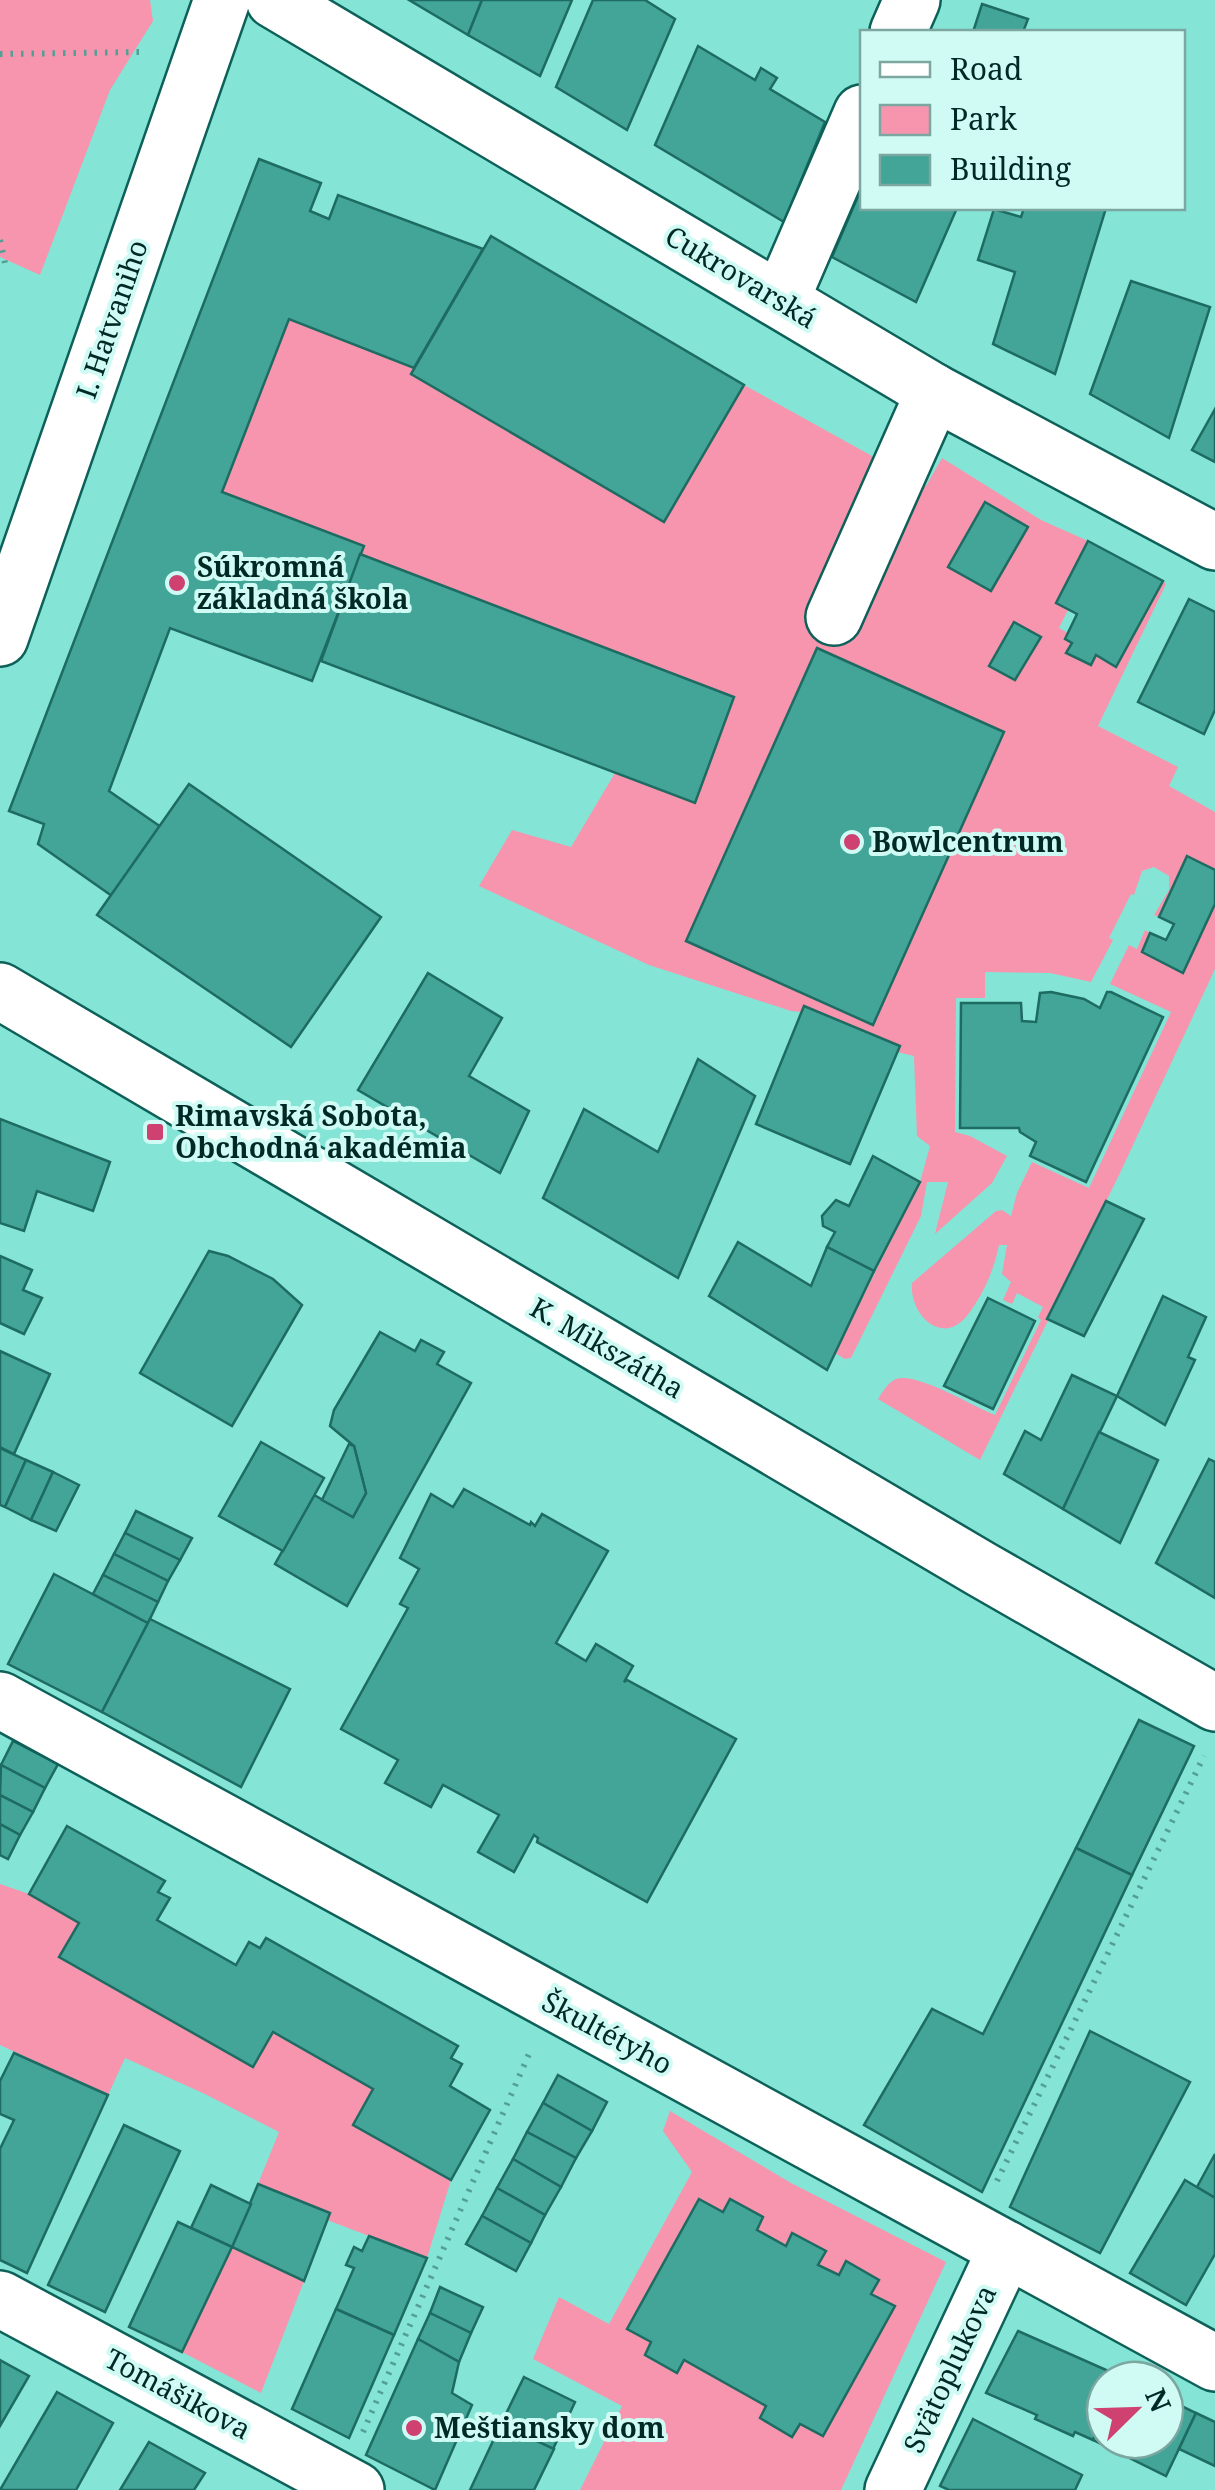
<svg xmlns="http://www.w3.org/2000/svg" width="1215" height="2490" viewBox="0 0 1215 2490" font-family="'Noto Serif',serif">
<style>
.green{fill:#f795ae;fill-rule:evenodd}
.building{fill:#42a598;stroke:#1e6b62;stroke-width:2.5}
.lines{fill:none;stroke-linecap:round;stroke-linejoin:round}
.minor-casing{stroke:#0e6158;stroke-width:60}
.path{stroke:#539f95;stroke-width:6;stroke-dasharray:2.5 8;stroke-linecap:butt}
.minor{stroke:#fff;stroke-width:55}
.poi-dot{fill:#ce4170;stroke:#cffbf4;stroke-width:4}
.labels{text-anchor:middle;stroke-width:8;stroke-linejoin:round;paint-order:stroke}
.street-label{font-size:28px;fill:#002925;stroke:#cffbf4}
.poi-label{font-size:28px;font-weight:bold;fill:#002925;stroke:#cffbf4;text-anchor:start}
</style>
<rect width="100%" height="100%" fill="#84e4d6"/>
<!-- green -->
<g class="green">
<path d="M0 0H150L153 21 110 90 40 275 0 257Z"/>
<path d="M289 319 414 368 412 375 664 522 744 385 926 486 942 458 1041 520 1088 541 1057 603 1068 610 1059 628 1068 633 1072 643 1067 653 1096 655 1116 666 1163 581 1166 584 1098 726 1178 767 1169 786 1215 812V870L1187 857 1159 917 1154 915 1169 890V876L1154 867 1142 871 1134 895 1131 894 1109 938 1113 940 1091 982 1050 973 985 972V998H956L955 1132 970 1136 1007 1156 992 1183 935 1234 948 1182H927L921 1216 851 1358 845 1359 835 1353 920 1182 930 1146 917 1136 914 1056 897 1052 899 1046 805 1006 802 1012 791 1011 649 965 479 886 512 830 571 847 615 773 695 802 734 697 360 554 222 492ZM1028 527 991 591 949 567ZM1014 623 1041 637 1015 679 989 665Z"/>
<path d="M1215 904V969L1120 1173 980 1460 878 1399C882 1393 887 1384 894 1380 913 1369 975 1408 995 1415L1041 1320 1038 1317 1043 1307 1017 1293 1012 1304 1003 1300 1011 1282 1002 1274 1007 1245H999C994 1270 983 1296 966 1317 941 1346 909 1314 912 1283L996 1211 1002 1210 1011 1216 1017 1193 1032 1162 1089 1188 1171 1012 1110 984 1129 945 1137 949 1145 930 1150 933 1143 952 1183 973Z"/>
<path d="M0 1884 29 1894 79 1923 59 1957 252 2066 273 2032 373 2089 354 2125 451 2180 427 2258 327 2220 330 2213 258 2184 279 2132 205 2094 125 2058 108 2095 0 2045Z"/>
<path d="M670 2111 791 2183 946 2262 841 2490H580L622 2406 533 2359 559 2297 609 2324 692 2172 663 2131ZM700 2199 723 2212 731 2199 763 2217 757 2230 786 2246 793 2233 825 2251 818 2265 894 2306 823 2436 800 2424 792 2437 760 2418 766 2406 684 2360 676 2373 645 2355 651 2342 628 2330Z"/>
<path d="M232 2247 304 2281 261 2393 182 2352Z"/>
</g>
<!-- building -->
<g class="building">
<path d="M409 0H482L468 35Z"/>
<path d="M482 0H572L540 76 468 35Z"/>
<path d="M593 0H645L675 19 627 130 556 87Z"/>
<path d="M982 4 1028 19 1023 32H973Z"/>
<path d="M698 46 755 80 761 68 777 78 770 89 825 122 784 222 655 145Z"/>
<path d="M259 159 321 183 310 211 329 219 338 195 483 249 414 368 289 319 222 492 364 546 312 681 170 628 109 791 161 827 112 896 38 844 44 824 9 811Z"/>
<path d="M862 187V208H957L916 302 832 257Z"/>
<path d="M1024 208H1106L1055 374 993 344 1015 272 978 260 994 209 1021 217Z"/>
<path d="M491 236 744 385 664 522 411 374Z"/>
<path d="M1131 281 1210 307 1169 438 1090 394Z"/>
<path d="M1215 409V462L1192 450Z"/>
<path d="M985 502 1028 527 991 591 948 567Z"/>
<path d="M1088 541 1163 581 1116 667 1096 655 1091 665 1066 653 1072 643 1065 639 1077 614 1056 603Z"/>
<path d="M360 554 734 697 695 803 321 661Z"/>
<path d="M1189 599 1215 612V710L1204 734 1138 702Z"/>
<path d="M1014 622 1041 637 1015 680 989 666Z"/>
<path d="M817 648 1004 732 873 1025 686 941Z"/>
<path d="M189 784 381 917 291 1047 97 915Z"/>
<path d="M1187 856 1215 870V904L1183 973 1142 952 1150 933 1166 940 1174 924 1159 917Z"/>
<path d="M428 973 502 1018 469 1076 529 1111 500 1173 358 1090Z"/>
<path d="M1051 992 1084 999 1100 1008 1107 992H1111L1163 1017 1086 1182 1030 1156 1036 1142 1020 1132 1019 1128H960L961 1003H1021L1022 1021 1036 1022 1040 993Z"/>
<path d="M804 1006 900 1046 850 1164 756 1124Z"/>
<path d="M698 1059 755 1096 678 1278 543 1198 584 1109 658 1152Z"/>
<path d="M0 1119 110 1162 93 1211 37 1191 24 1231 0 1223Z"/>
<path d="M873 1156 920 1182 874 1271 827 1247 835 1232 823 1226 822 1216 836 1200 849 1206Z"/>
<path d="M1106 1201 1144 1219 1084 1336 1047 1319Z"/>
<path d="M738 1242 811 1286 827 1247 874 1271 827 1370 709 1296Z"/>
<path d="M209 1251 228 1256 273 1279 302 1305 232 1426 140 1373Z"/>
<path d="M0 1256 32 1270 23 1290 42 1298 24 1334 0 1323Z"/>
<path d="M1163 1296 1206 1317 1188 1357 1195 1360 1165 1425 1117 1396Z"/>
<path d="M988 1298 1035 1321 993 1409 944 1386Z"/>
<path d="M380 1332 415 1351 421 1340 444 1352 437 1364 471 1383 347 1606 275 1564 314 1495 353 1517 366 1493 354 1446 330 1426 334 1410Z"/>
<path d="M0 1351 50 1374 14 1454 0 1447Z"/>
<path d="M1072 1375 1117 1396 1063 1509 1004 1474 1025 1431 1041 1440Z"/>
<path d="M1099 1432 1158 1460 1120 1543 1063 1509Z"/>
<path d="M261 1442 324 1478 283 1551 219 1516Z"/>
<path d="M349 1444 354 1446 366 1493 353 1517 322 1500Z"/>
<path d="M0 1448 26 1460 5 1507 0 1505Z"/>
<path d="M1209 1459 1215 1462V1598L1156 1563Z"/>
<path d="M26 1460 53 1472 31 1520 5 1507Z"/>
<path d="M53 1472 79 1485 56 1531 31 1520Z"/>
<path d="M464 1489 530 1525 531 1522 535 1526 542 1514 608 1551 556 1643 586 1661 596 1644 633 1666 624 1682 627 1680 736 1739 647 1902 537 1842 538 1838 534 1835 514 1872 478 1852 499 1815 443 1785 431 1807 385 1783 398 1760 341 1729 408 1608 400 1604 419 1569 400 1558 431 1494 453 1507Z"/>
<path d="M136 1511 192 1538 180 1560 125 1533Z"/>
<path d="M125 1533 180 1560 168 1581 114 1554Z"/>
<path d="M114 1554 168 1581 158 1602 103 1575Z"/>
<path d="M54 1574 148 1623 102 1712 8 1664Z"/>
<path d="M103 1575 158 1602 148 1623 93 1594Z"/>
<path d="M150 1619 290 1689 241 1787 102 1712Z"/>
<path d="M1139 1720 1194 1746 1132 1875 1076 1848Z"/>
<path d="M13 1741 58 1764 45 1788 1 1765Z"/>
<path d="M1 1765 45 1788 33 1812 0 1795Z"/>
<path d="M0 1795 33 1812 20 1835 0 1824Z"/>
<path d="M0 1824 20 1835 8 1859 0 1855Z"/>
<path d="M67 1826 165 1881 158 1892 170 1898 157 1920 236 1965 249 1942 260 1948 266 1938 458 2046 451 2058 462 2064 450 2086 490 2110 451 2180 353 2125 373 2089 273 2032 253 2067 59 1957 79 1923 29 1894Z"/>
<path d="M1076 1848 1132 1875 982 2192 864 2125 932 2009 983 2034Z"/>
<path d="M1090 2031 1190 2082 1100 2253 1010 2207Z"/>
<path d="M14 2053 108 2095 27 2273 0 2260V2149L14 2120 0 2114V2081Z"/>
<path d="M558 2075 607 2102 592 2131 543 2103Z"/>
<path d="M543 2103 592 2131 576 2158 527 2132Z"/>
<path d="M124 2125 180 2151 105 2312 48 2285Z"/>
<path d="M527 2132 576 2158 561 2187 513 2159Z"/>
<path d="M1215 2154V2198L1197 2187Z"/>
<path d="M513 2159 561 2187 545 2215 497 2188Z"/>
<path d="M1185 2180 1215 2198V2254L1186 2305 1130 2273Z"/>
<path d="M258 2184 330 2213 304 2281 232 2247Z"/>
<path d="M211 2185 251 2204 232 2247 191 2228Z"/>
<path d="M497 2188 545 2215 531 2243 482 2216Z"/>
<path d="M699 2199 723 2212 730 2199 763 2217 757 2230 786 2246 792 2233 826 2251 818 2265 839 2275 846 2261 879 2280 871 2294 895 2306 823 2436 800 2424 792 2437 760 2418 766 2406 684 2360 677 2373 645 2355 651 2342 627 2329Z"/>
<path d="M482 2216 531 2243 516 2271 466 2244Z"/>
<path d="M178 2222 232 2247 182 2352 129 2327Z"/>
<path d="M369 2236 427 2258 394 2335 336 2309 354 2268 346 2265 354 2247 362 2251Z"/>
<path d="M440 2287 483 2307 471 2333 430 2313Z"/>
<path d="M336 2309 394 2335 349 2438 292 2409Z"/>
<path d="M430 2313 471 2333 459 2362 418 2339Z"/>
<path d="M1018 2331 1122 2377 1105 2380V2414L1093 2440 1075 2432 1073 2436 1035 2419 1037 2415 986 2393Z"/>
<path d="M418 2339 459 2362 452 2393 472 2405 435 2490 366 2455Z"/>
<path d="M0 2360 29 2376 0 2426Z"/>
<path d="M524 2377 575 2402 553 2449 501 2424Z"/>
<path d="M57 2392 113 2423 76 2490H0Z"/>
<path d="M1165 2398 1196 2413 1166 2476 1093 2440 1105 2414V2440H1165Z"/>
<path d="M1196 2413 1215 2422V2466L1179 2449Z"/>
<path d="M973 2419 1082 2475 1075 2490H949L940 2486Z"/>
<path d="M501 2424 554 2449 534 2490H470Z"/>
<path d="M149 2442 205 2473 194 2490H120Z"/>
</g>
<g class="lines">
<defs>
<g id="minor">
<path d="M274 0 934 392 1215 542"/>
<path d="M898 32 912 0"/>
<path d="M781 300 862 113"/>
<path d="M834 617 934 392"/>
<path d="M0 638 222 0"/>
<path d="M0 991 981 1569 1215 1703"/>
<path d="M0 1700 1215 2363"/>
<path d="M0 2299 356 2490"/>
<path d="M893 2490 1006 2249"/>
</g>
</defs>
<!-- minor casing -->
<use href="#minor" class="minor-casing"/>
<!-- path -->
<g class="path">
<path d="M0 54 144 52"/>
<path d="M0 240 5 263"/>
<path d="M997 2181 1204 1756"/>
<path d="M363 2432 529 2054"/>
</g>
<!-- minor -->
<use href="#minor" class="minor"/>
</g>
<!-- markers -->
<g class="poi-dot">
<circle cx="177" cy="583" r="10"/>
<circle cx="852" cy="842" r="10"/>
<rect x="145" y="1122" width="20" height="20" rx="5"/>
<circle cx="414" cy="2428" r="10"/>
</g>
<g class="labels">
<!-- street labels -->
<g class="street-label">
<text transform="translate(741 277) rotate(31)" y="10">Cukrovarská</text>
<text transform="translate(112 319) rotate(-71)" y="10">I. Hatvaniho</text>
<text transform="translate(607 1348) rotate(30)" y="10">K. Mikszátha</text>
<text transform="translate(607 2033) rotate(28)" y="10">Škultétyho</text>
<text transform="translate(950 2369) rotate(-65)" y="10">Svätoplukova</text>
<text transform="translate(178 2394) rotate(28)" y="10">Tomášikova</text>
</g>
<!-- poi labels -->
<g class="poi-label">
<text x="197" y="577">Súkromná<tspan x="197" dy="32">základná škola</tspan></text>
<text x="872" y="852">Bowlcentrum</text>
<text x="175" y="1126">Rimavská Sobota,<tspan x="175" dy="32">Obchodná akadémia</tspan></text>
<text x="434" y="2438">Meštiansky dom</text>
</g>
</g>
<!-- legend -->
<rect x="860" y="30" width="325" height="180" fill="#cffbf4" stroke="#7ca7a1" stroke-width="2.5"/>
<rect x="880" y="62" width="50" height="15" fill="#ffffff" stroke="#7ca7a1" stroke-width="2.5"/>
<text x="950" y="80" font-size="30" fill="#002925">Road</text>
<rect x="880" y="105" width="50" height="30" fill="#f795ae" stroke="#7ca7a1" stroke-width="2.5"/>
<text x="950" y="130" font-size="30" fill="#002925">Park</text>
<rect x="880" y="155" width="50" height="30" fill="#42a598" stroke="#7ca7a1" stroke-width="2.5"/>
<text x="950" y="180" font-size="30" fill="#002925">Building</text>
<!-- north arrow -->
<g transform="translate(1135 2410) rotate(67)"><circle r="48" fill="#cffbf4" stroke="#7ca7a1" stroke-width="2.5"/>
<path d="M0-8L18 38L0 25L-18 38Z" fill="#ce4170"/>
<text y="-15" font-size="28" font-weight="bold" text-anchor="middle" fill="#002925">N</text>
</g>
</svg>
